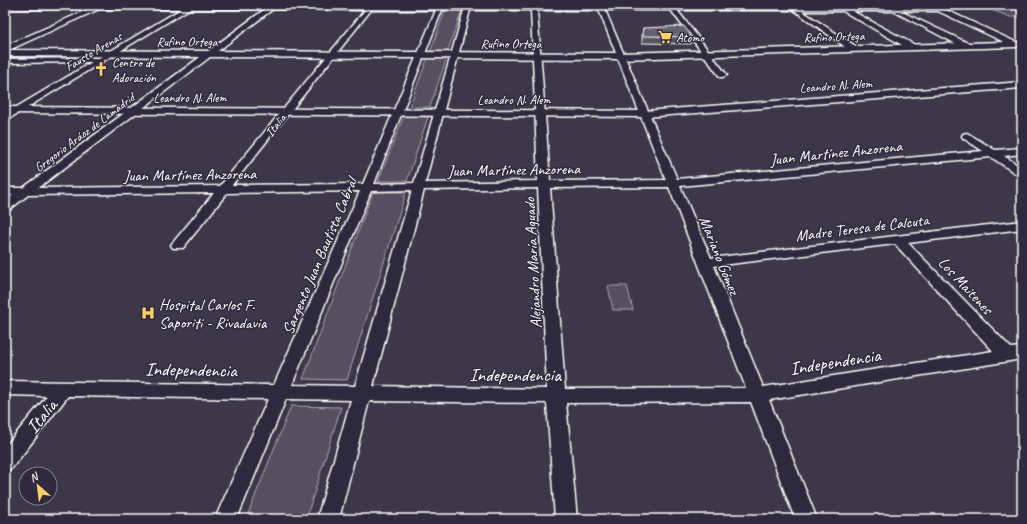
<svg xmlns="http://www.w3.org/2000/svg" width="1027" height="524" viewBox="0 0 1027 524" font-family="Caveat,sans-serif">
<style>
.green{fill:#555060;stroke:#aaa8b0}
.lines{fill:none;stroke-linecap:round;stroke-linejoin:round}
.minor-casing{stroke:#fff;stroke-width:3}
.tertiary-casing{stroke:#fff;stroke-width:3}
.minor{fill:#2f2a3d;fill-rule:evenodd}
.tertiary{fill:#2f2a3d;fill-rule:evenodd}
.wall{fill:#585460;stroke:#fff}
.building{fill:#666270;stroke:#fff}
.labels{text-anchor:middle;stroke-width:3;stroke-linejoin:round;paint-order:stroke}
.far-street-label{font-size:13px;fill:#fff;stroke:#2f2a3d}
.far-poi-label{font-size:13px;fill:#fff;stroke:#2f2a3d;text-anchor:start}
.street-label{font-size:16px;fill:#fff;stroke:#2f2a3d}
.poi-label{font-size:16px;fill:#fff;stroke:#2f2a3d;text-anchor:start}
.near-street-label{font-size:19px;fill:#fff;stroke:#2f2a3d}
</style>
<rect width="100%" height="100%" fill="#3c3749"/>
<filter id="ink" filterUnits="userSpaceOnUse"><feTurbulence type="fractalNoise" baseFrequency=".025" numOctaves="2"/><feDisplacementMap in="SourceGraphic" scale="8" xChannelSelector="R" yChannelSelector="G"/><feConvolveMatrix kernelMatrix="1 2 1 2 8 2 1 2 1" color-interpolation-filters="sRGB"/></filter>
<g filter="url(#ink)">
<!-- green -->
<g class="green">
<path d="M979 5H1022V17H1010Z"/>
<path d="M445 10H462L447 53H430Z"/>
<path d="M5 54H104L98 58H5Z"/>
<path d="M428 57H447L430 107H409Z"/>
<path d="M404 116 428 117 407 181H378Z"/>
<path d="M373 192H406L347 380 303 379Z"/>
<path d="M608 286H627L633 310H613Z"/>
<path d="M291 406 341 407 306 519H246Z"/>
</g>
<g class="lines">
<defs>
<path id="minor" d="M5 5H471V6H531V5H537V6H598L597 5H603L604 6 941 8V10L939 11H900L968 43V47H962L893 11H852L915 45V49H909L843 11H802L857 47V51H851L794 10H677L727 75 723 77H720L671 10H605L677 179 983 151 963 138 962 136 963 134 967 133 995 150 1022 148V154L1004 156 1022 168V176L1018 175 991 157 680 186 711 258 1022 221V229L908 243 1011 348 1022 347V359L769 400 817 519H795L751 402 566 403 577 519H555L547 403 369 401 339 519H317L351 400 286 399 237 519H215L268 399 68 396 12 468 5 471V447L47 396 5 395V381L274 385 360 191 227 193 183 248H173L171 245 214 193 28 195 9 210 5 211V201L13 195 5 196V188H23L265 9H189L5 121V114L92 62 5 63V59L99 58 181 9H5ZM273 9 365 10 220 186 38 188ZM371 10H436L363 184 232 185ZM442 10H464L414 183 374 184ZM470 10H531L538 181 425 183ZM537 10H599L666 180 550 181ZM669 187 746 388 565 389 550 188ZM538 188 547 389 373 386 424 190ZM412 190 355 386 292 385 371 191ZM895 244 993 351 763 387 714 266Z"/>
<g id="tertiary">
<path d="M5 5H12L5 8Z"/>
<path d="M98 5H108L9 50 620 53 1004 42 925 5H935L1020 44 1016 47 620 59 5 56V46Z"/>
<path d="M1022 82V88L644 117 5 113V107L644 111Z"/>
</g>
</defs>
<!-- minor casing -->
<use href="#minor" class="minor-casing"/>
<!-- tertiary casing -->
<use href="#tertiary" class="tertiary-casing"/>
<!-- minor -->
<use href="#minor" class="minor"/>
<!-- tertiary -->
<use href="#tertiary" class="tertiary"/>
</g>
<!-- wall -->
<path class="wall" d="M643 28 692 37 691 44 642 43V35Z"/>
<!-- building -->
<path class="building" d="M684 26 692 37 643 36V28Z"/>
</g>
<!-- icons -->
<defs>
<symbol id="supermarket-bare" viewBox="-9 -9 18 18"><path d="M-6-5.5h2.5l.6 2H6L4.5 2H-2.5L-4.4-4H-6ZM-1.5 3.2a1.3 1.3 0 1 0 .1 0ZM3 3.2a1.3 1.3 0 1 0 .1 0Z" fill="#ffd166" stroke="#2f2a3d" stroke-width="2.5" paint-order="stroke"/></symbol>
<symbol id="church-bare" viewBox="-9 -9 18 18"><path d="M-1.2-6h2.4v3.5h3.3v2.4h-3.3V6h-2.4V-.1h-3.3v-2.4h3.3Z" fill="#ffd166" stroke="#2f2a3d" stroke-width="2.5" paint-order="stroke"/></symbol>
<symbol id="hospital-bare" viewBox="-9 -9 18 18"><path d="M-5-5h3v3.5h4V-5h3V5h-3V1.5h-4V5h-3Z" fill="#ffd166" stroke="#2f2a3d" stroke-width="2.5" paint-order="stroke"/></symbol>
</defs>
<g fill-rule="evenodd">
<use href="#supermarket-bare" x="655" y="27" width="20" height="20"/>
<use href="#church-bare" x="91" y="59" width="20" height="20"/>
<use href="#hospital-bare" x="138" y="303" width="20" height="20"/>
</g>
<g class="labels">
<!-- far-street labels -->
<g class="far-street-label">
<text transform="translate(834 36) rotate(-2)" y="5">Rufino Ortega</text>
<text x="187" y="46">Rufino Ortega</text>
<text x="511" y="48">Rufino Ortega</text>
<text transform="translate(93 51) rotate(-31)" y="5">Fausto Arenas</text>
<text transform="translate(836 85) rotate(-4)" y="5">Leandro N. Alem</text>
<text x="190" y="102">Leandro N. Alem</text>
<text x="514" y="104">Leandro N. Alem</text>
<text transform="translate(275 125) rotate(-52)" y="5">Italia</text>
<text transform="translate(84 132) rotate(-37)" y="5">Gregorio Aráoz de Lamadrid</text>
</g>
<!-- far-poi labels -->
<g class="far-poi-label">
<text x="676" y="42">Atomo</text>
<text x="112" y="67">Centro de<tspan x="112" dy="15">Adoración</tspan></text>
</g>
<!-- street labels -->
<g class="street-label">
<text transform="translate(836 152) rotate(-6)" y="6">Juan Martínez Anzorena</text>
<text transform="translate(514 169) rotate(-1)" y="6">Juan Martínez Anzorena</text>
<text transform="translate(190 174) rotate(-1)" y="6">Juan Martínez Anzorena</text>
<text transform="translate(862 227) rotate(-7)" y="6">Madre Teresa de Calcuta</text>
<text transform="translate(720 255) rotate(68)" y="6">Mariano Gómez</text>
<text transform="translate(319 256) rotate(-67)" y="6">Sargento Juan Bautista Cabral</text>
<text transform="translate(532 263) rotate(-93)" y="6">Alejandro María Aguado</text>
<text transform="translate(966 285) rotate(47)" y="6">Los Maitenes</text>
</g>
<!-- poi labels -->
<g class="poi-label">
<text x="159" y="310">Hospital Carlos F.<tspan x="159" dy="18">Saporiti - Rivadavia</tspan></text>
</g>
<!-- near-street labels -->
<g class="near-street-label">
<text transform="translate(835 361) rotate(-9)" y="7">Independencia</text>
<text transform="translate(191 369) rotate(1)" y="7">Independencia</text>
<text x="515" y="381">Independencia</text>
<text transform="translate(41 416) rotate(-51)" y="7">Italia</text>
</g>
</g>
<!-- margin -->
<rect width="1027" height="524" fill="none" stroke="#2f2a3d" stroke-width="20"/>
<rect x="10" y="10" width="1007" height="504" fill="none" stroke="#fff" stroke-width="1.5" filter="url(#ink)"/>
<!-- north arrow -->
<g transform="translate(38 486) rotate(332)"><circle r="19" fill="#2f2a3d" stroke="#827f8b"/>
<path d="M0-3L7 15L0 10L-7 15Z" fill="#ffd166"/>
<text y="-6" font-size="11" font-weight="bold" text-anchor="middle" fill="#ffffff">N</text>
</g>
</svg>
